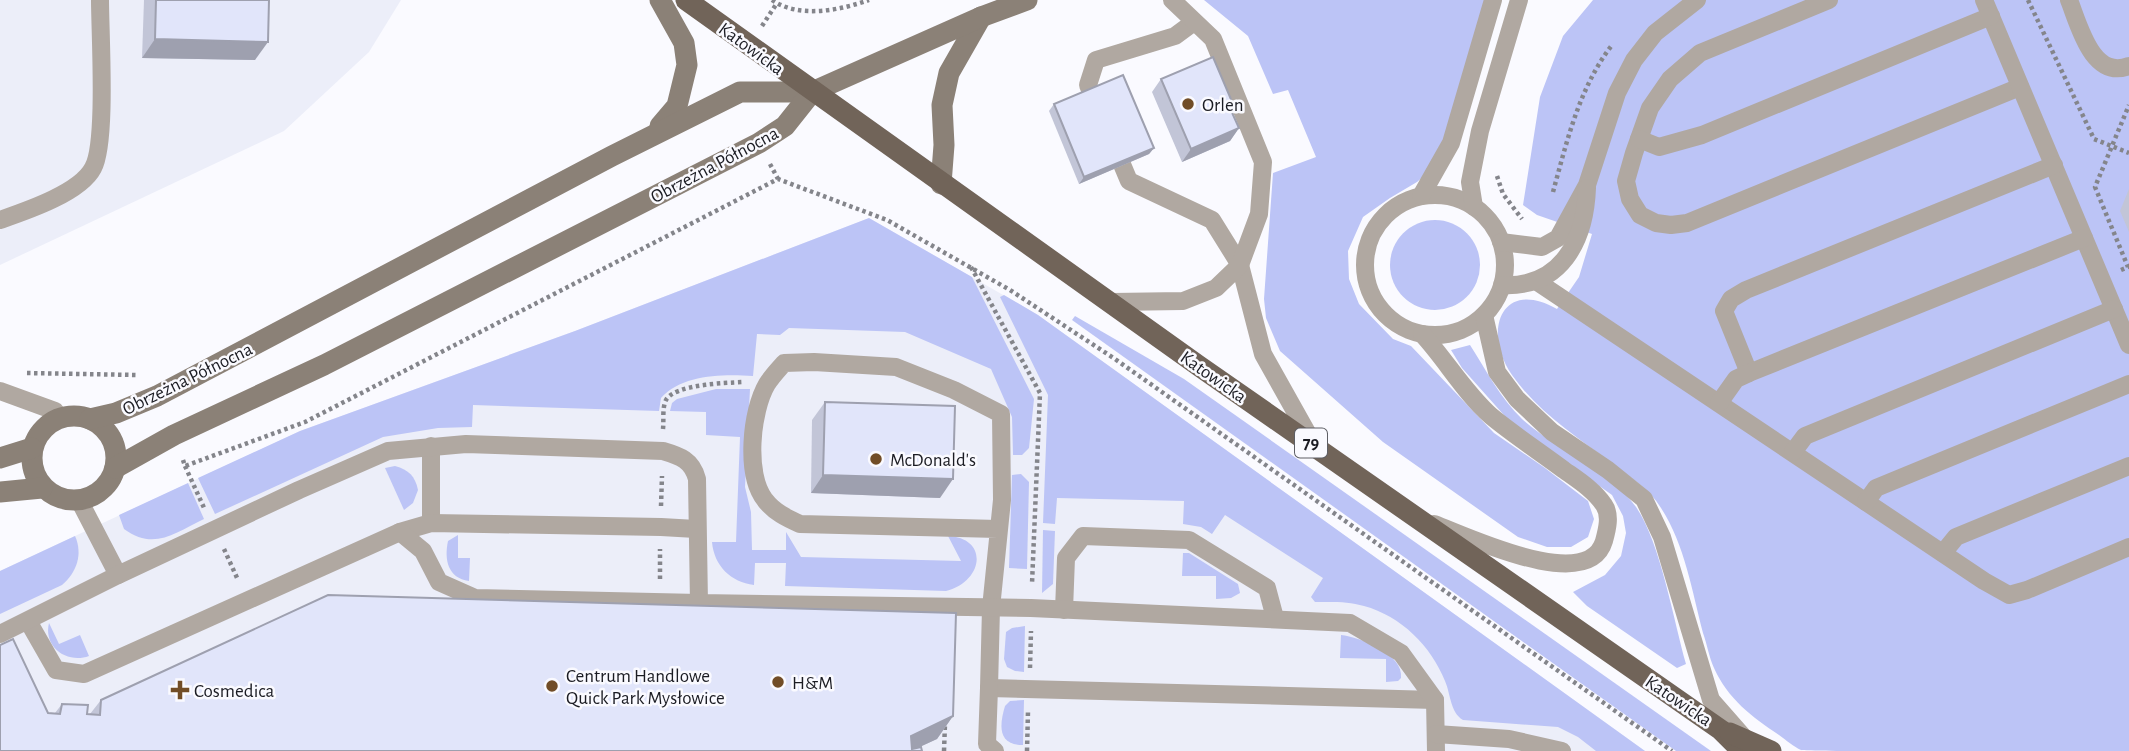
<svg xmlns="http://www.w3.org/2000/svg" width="2129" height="751" viewBox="0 0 2129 751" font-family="'Alegreya Sans',sans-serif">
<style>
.built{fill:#eceef9}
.green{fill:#bcc4f6}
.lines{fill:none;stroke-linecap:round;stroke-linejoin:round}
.path{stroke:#84858b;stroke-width:4.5;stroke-dasharray:3.5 3.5;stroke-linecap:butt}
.lane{stroke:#b0a8a1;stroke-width:18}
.secondary{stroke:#8b8177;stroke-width:21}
.primary{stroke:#716459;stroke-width:21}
.wall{fill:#c2c5d7}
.shaded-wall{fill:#9ea0af}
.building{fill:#e1e5fa;stroke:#9ea0af;stroke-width:2}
.poi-dot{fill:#714d27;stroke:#fafaff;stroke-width:2.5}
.labels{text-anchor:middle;stroke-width:5;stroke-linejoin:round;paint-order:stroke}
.shield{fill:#fafaff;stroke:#5e5f65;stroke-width:2}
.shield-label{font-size:18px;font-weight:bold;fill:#1b1c23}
.street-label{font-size:19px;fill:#1b1c23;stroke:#fafaff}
.poi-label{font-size:19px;fill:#1b1c23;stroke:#fafaff;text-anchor:start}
</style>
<rect width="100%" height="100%" fill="#fafaff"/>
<!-- built -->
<g class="built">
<path d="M0 0H401L369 52 284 131 0 265Z"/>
<path d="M869 218 1038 315 1645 751H0V571L300 431 575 331Z"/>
</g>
<!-- green -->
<g class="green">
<path d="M1204 0H1486L1441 153 1432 169 1417 182 1390 198 1363 217 1348 251 1349 279 1359 304 1393 339 1411 346 1494 433 1545 468 1588 501 1594 519 1588 537 1571 547H1547L1518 537 1383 442 1280 351 1266 318 1264 299 1273 173 1316 157 1288 90 1273 94 1248 36Z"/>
<path d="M1593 0H2129V751C2044 751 1960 751 1875 751 1860 751 1812 751 1801 750 1794 747 1786 740 1779 735 1752 717 1728 699 1714 668 1709 657 1707 644 1703 633 1692 591 1685 545 1661 508 1649 488 1628 476 1610 462 1574 435 1538 412 1512 375 1482 332 1501 277 1557 309L1579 277 1592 234 1537 215 1523 205 1540 97 1563 36Z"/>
<path d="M869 218 972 277 1034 399 1029 448 1022 455H1013L1012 417 991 369 905 332 789 328 780 335 757 334 753 376C724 374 682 374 661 398L659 411 473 405 472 427 438 428 383 437 215 514 198 478 300 431 575 331Z"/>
<circle cx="1435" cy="265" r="45"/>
<path d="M1004 295 1038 315 1645 751H1596L1578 737 1558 727 1463 720C1450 712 1451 695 1445 681 1431 646 1401 616 1364 606 1348 601 1331 602 1315 602L1311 597 1323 578 1225 515 1212 534 1201 527 1183 524 1184 501 1057 498 1055 524 1043 523 1048 395 1000 297Z"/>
<path d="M1075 316 1184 379 1711 751H1676L1072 320Z"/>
<path d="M1470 345C1486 370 1501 399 1522 419 1556 450 1609 470 1636 507 1660 541 1674 622 1686 664L1677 668 1587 606 1573 592 1605 575 1621 556 1626 533 1623 516 1612 495 1511 423 1462 368 1451 350Z"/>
<path d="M716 389H750L745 487 751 512 752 550H786V532L801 557 961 561 948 536C989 538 984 581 946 591L785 586 786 563H755L754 585C731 582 714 566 712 542H736L740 437 706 435V412L670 411 672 403 677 399Z"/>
<path d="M395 466C409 470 415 476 418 490L413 503 404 510 385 468Z"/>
<path d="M1021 474 1029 482 1027 569 1009 568 1012 475Z"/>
<path d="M188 483 204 519C175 533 154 551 124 529L119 515Z"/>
<path d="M1043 530 1055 531 1053 584 1042 593Z"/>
<path d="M458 535V558H470L469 581C448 578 444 560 448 541Z"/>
<path d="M75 536C83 554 77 572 62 585L0 614V571Z"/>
<path d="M1183 553H1189L1238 584 1240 593 1231 598 1216 599V576H1182Z"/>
<path d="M49 623 59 644 80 635 89 656C67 664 43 647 49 623Z"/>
<path d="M1025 626 1024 672 1015 671 1007 667 1004 659 1006 632 1012 628Z"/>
<path d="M1341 635C1360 637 1404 654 1401 678L1398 681 1386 682V659L1340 658Z"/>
<path d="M1024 700 1023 745C998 745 999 726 1005 706L1010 701Z"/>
</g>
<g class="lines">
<!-- path -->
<g class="path">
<path d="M772 0C799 19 841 10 869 0"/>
<path d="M2028 0 2094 139 2129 153"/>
<path d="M762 26 777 3"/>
<path d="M770 164 778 179"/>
<path d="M1497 176 1503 194 1522 219"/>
<path d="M1553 192C1567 141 1579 88 1612 45"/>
<path d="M971 267 1040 393 1032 584"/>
<path d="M2121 270 2128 267 2095 187 2129 105"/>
<path d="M27 373 137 375"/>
<path d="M663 429C664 420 662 408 666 400 675 384 726 383 743 382"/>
<path d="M183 460 185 466 305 422 778 179 887 220 1010 290 1115 359 1672 751"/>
<path d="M185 466 205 510"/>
<path d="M661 506 662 476"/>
<path d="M224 549 238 580"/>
<path d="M660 579V549"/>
<path d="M1030 668 1031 631"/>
<path d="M944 751 945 724"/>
<path d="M1027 751 1028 711"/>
</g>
<!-- lane -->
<g class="lane">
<path d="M1829 0 1700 53 1670 79 1650 108 1634 153 1626 181 1630 199 1640 215 1656 223 1671 225 1687 223 2020 87"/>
<path d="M1984 0 2129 345"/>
<path d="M2069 0C2079 25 2092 80 2129 66"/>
<path d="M1099 111 1088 85 1096 60 1175 36 1194 22"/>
<path d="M1639 139 1659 147 1702 135 1991 16"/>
<path d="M1113 143 1129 181 1212 220 1240 265 1263 354 1314 445"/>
<circle cx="1435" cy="265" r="70"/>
<path d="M1421 196 1451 143 1493 0"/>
<path d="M1474 207 1470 182 1480 131 1519 0"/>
<path d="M0 220C26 211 80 193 93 168 107 143 100 34 100 0"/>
<path d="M1501 242 1542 247 1558 238 1587 185 1617 93 1634 60 1655 33 1697 0"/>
<path d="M1536 281 1984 581 2009 595 2027 590 2129 547"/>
<path d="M1502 285C1561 288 1585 241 1587 188"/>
<path d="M1112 302 1183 301 1216 288 1240 265 1259 214 1263 162 1213 39 1172 0"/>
<path d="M1484 315 1497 372 1517 399 1552 432 1608 470 1644 499 1662 537 1711 700 1747 741"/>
<path d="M1422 334C1446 360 1464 392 1491 416 1514 435 1540 452 1564 470 1578 480 1594 490 1604 505 1611 515 1607 530 1604 541 1588 595 1467 536 1434 524"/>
<path d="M1749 373 1724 311 1731 299 1746 290 2054 165"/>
<path d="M0 391 55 411 53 421"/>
<path d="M1719 403 1736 379 1749 373 2084 238"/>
<path d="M1793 452 1805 436 2114 309"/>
<path d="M79 500 118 575"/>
<path d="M1866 502 1876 488 2129 384"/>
<path d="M431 523V446"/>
<path d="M998 529 800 524C787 518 774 512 765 500 745 475 751 411 767 384 772 376 778 370 784 363L814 362 896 367 954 390 1001 414 1002 500 991 608 989 688 1435 700"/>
<path d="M400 532 431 523 661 527 696 529"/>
<path d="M1943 553 1956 537 2129 466"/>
<path d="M1064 610 1066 558 1083 536 1189 540 1267 588 1275 618"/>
<path d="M28 621 56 670 84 674 400 532 423 551 439 582 475 598 699 603"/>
<path d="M0 634 118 575 299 490 388 451 466 444 663 451C680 456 692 460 697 479L699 603 1031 608 1350 623 1401 653 1435 700 1436 751"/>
<path d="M989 688 987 744 995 751"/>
<path d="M1436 734 1509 739 1562 751"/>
</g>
<!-- secondary -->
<g class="secondary">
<path d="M660 126 677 106 687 65 684 43 660 0"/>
<path d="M941 184 944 145 942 105 949 73 981 17"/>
<circle cx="74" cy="458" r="42"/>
<path d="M90 419 116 413 157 396 612 156 740 92H812L981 17 1027 0"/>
<path d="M0 458 32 448"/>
<path d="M115 468 174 435 324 365 759 143 785 126 812 92"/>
<path d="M0 492 42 488"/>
</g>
<!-- primary -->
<g class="primary">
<path d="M686 0 1199 366 1721 730 1742 751"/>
<path d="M1730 733 1771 751"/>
</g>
</g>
<!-- wall -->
<g class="wall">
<path d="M144 0H269L255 60 142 58Z"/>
<path d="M1161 79 1233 104 1230 108 1239 128 1230 141 1182 162 1152 92Z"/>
<path d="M1054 104 1154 148 1149 154 1079 184 1049 111Z"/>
<path d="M2129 189V232L2120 211Z"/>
<path d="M825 402 940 498 811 493 812 420Z"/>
<path d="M328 595 956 613 953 716 937 739 917 748 921 747 922 751H0V645L13 639 48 713H55L62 704 88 705 87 714H90L101 700Z"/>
</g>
<!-- shaded-wall -->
<g class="shaded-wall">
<path d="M155 39 268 42 255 60 142 58Z"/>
<path d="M1239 128 1230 141 1182 162 1191 149Z"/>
<path d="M1154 148 1149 154 1079 184 1084 177Z"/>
<path d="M823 475 953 479 940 498 811 493Z"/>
<path d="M953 716 937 739 911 751V736Z"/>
</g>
<!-- building -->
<g class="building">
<path d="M156 0H269L268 42 155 39Z"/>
<path d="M1213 57 1233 104 1229 106 1239 128 1191 149 1161 79Z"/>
<path d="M1123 75 1154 148 1084 177 1054 104Z"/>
<path d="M825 402 955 406 953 479 823 475Z"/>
<path d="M328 595 956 613 953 716 911 736 912 749 921 747 922 751H0V645L13 639 48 713 60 714 62 704 88 705 87 714 100 715 101 700Z"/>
</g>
<!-- markers -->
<g class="poi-dot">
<circle cx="1188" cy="104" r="7"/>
<circle cx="876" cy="459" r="7"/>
<circle cx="778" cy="682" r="7"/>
<circle cx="552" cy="686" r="7"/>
<path d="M176.5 679.5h7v7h7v7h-7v7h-7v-7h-7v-7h7z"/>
</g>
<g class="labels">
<!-- shield labels -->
<rect class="shield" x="1295" y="428.5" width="32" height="29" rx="5"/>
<g class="shield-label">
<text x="1311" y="449">79</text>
</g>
<!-- street labels -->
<g class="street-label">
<text transform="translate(752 48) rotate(36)" y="7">Katowicka</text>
<text transform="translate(714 164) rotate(-28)" y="7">Obrzeżna Północna</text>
<text transform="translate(1214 376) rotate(35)" y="7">Katowicka</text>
<text transform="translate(187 378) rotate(-26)" y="7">Obrzeżna Północna</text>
<text transform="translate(1679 700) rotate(34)" y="7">Katowicka</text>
</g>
<!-- poi labels -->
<g class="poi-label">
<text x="1202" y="111">Orlen</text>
<text x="890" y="466">McDonald's</text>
<text x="566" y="682">Centrum Handlowe<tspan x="566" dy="22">Quick Park Mysłowice</tspan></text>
<text x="792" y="689">H&amp;M</text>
<text x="194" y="697">Cosmedica</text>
</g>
</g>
</svg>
